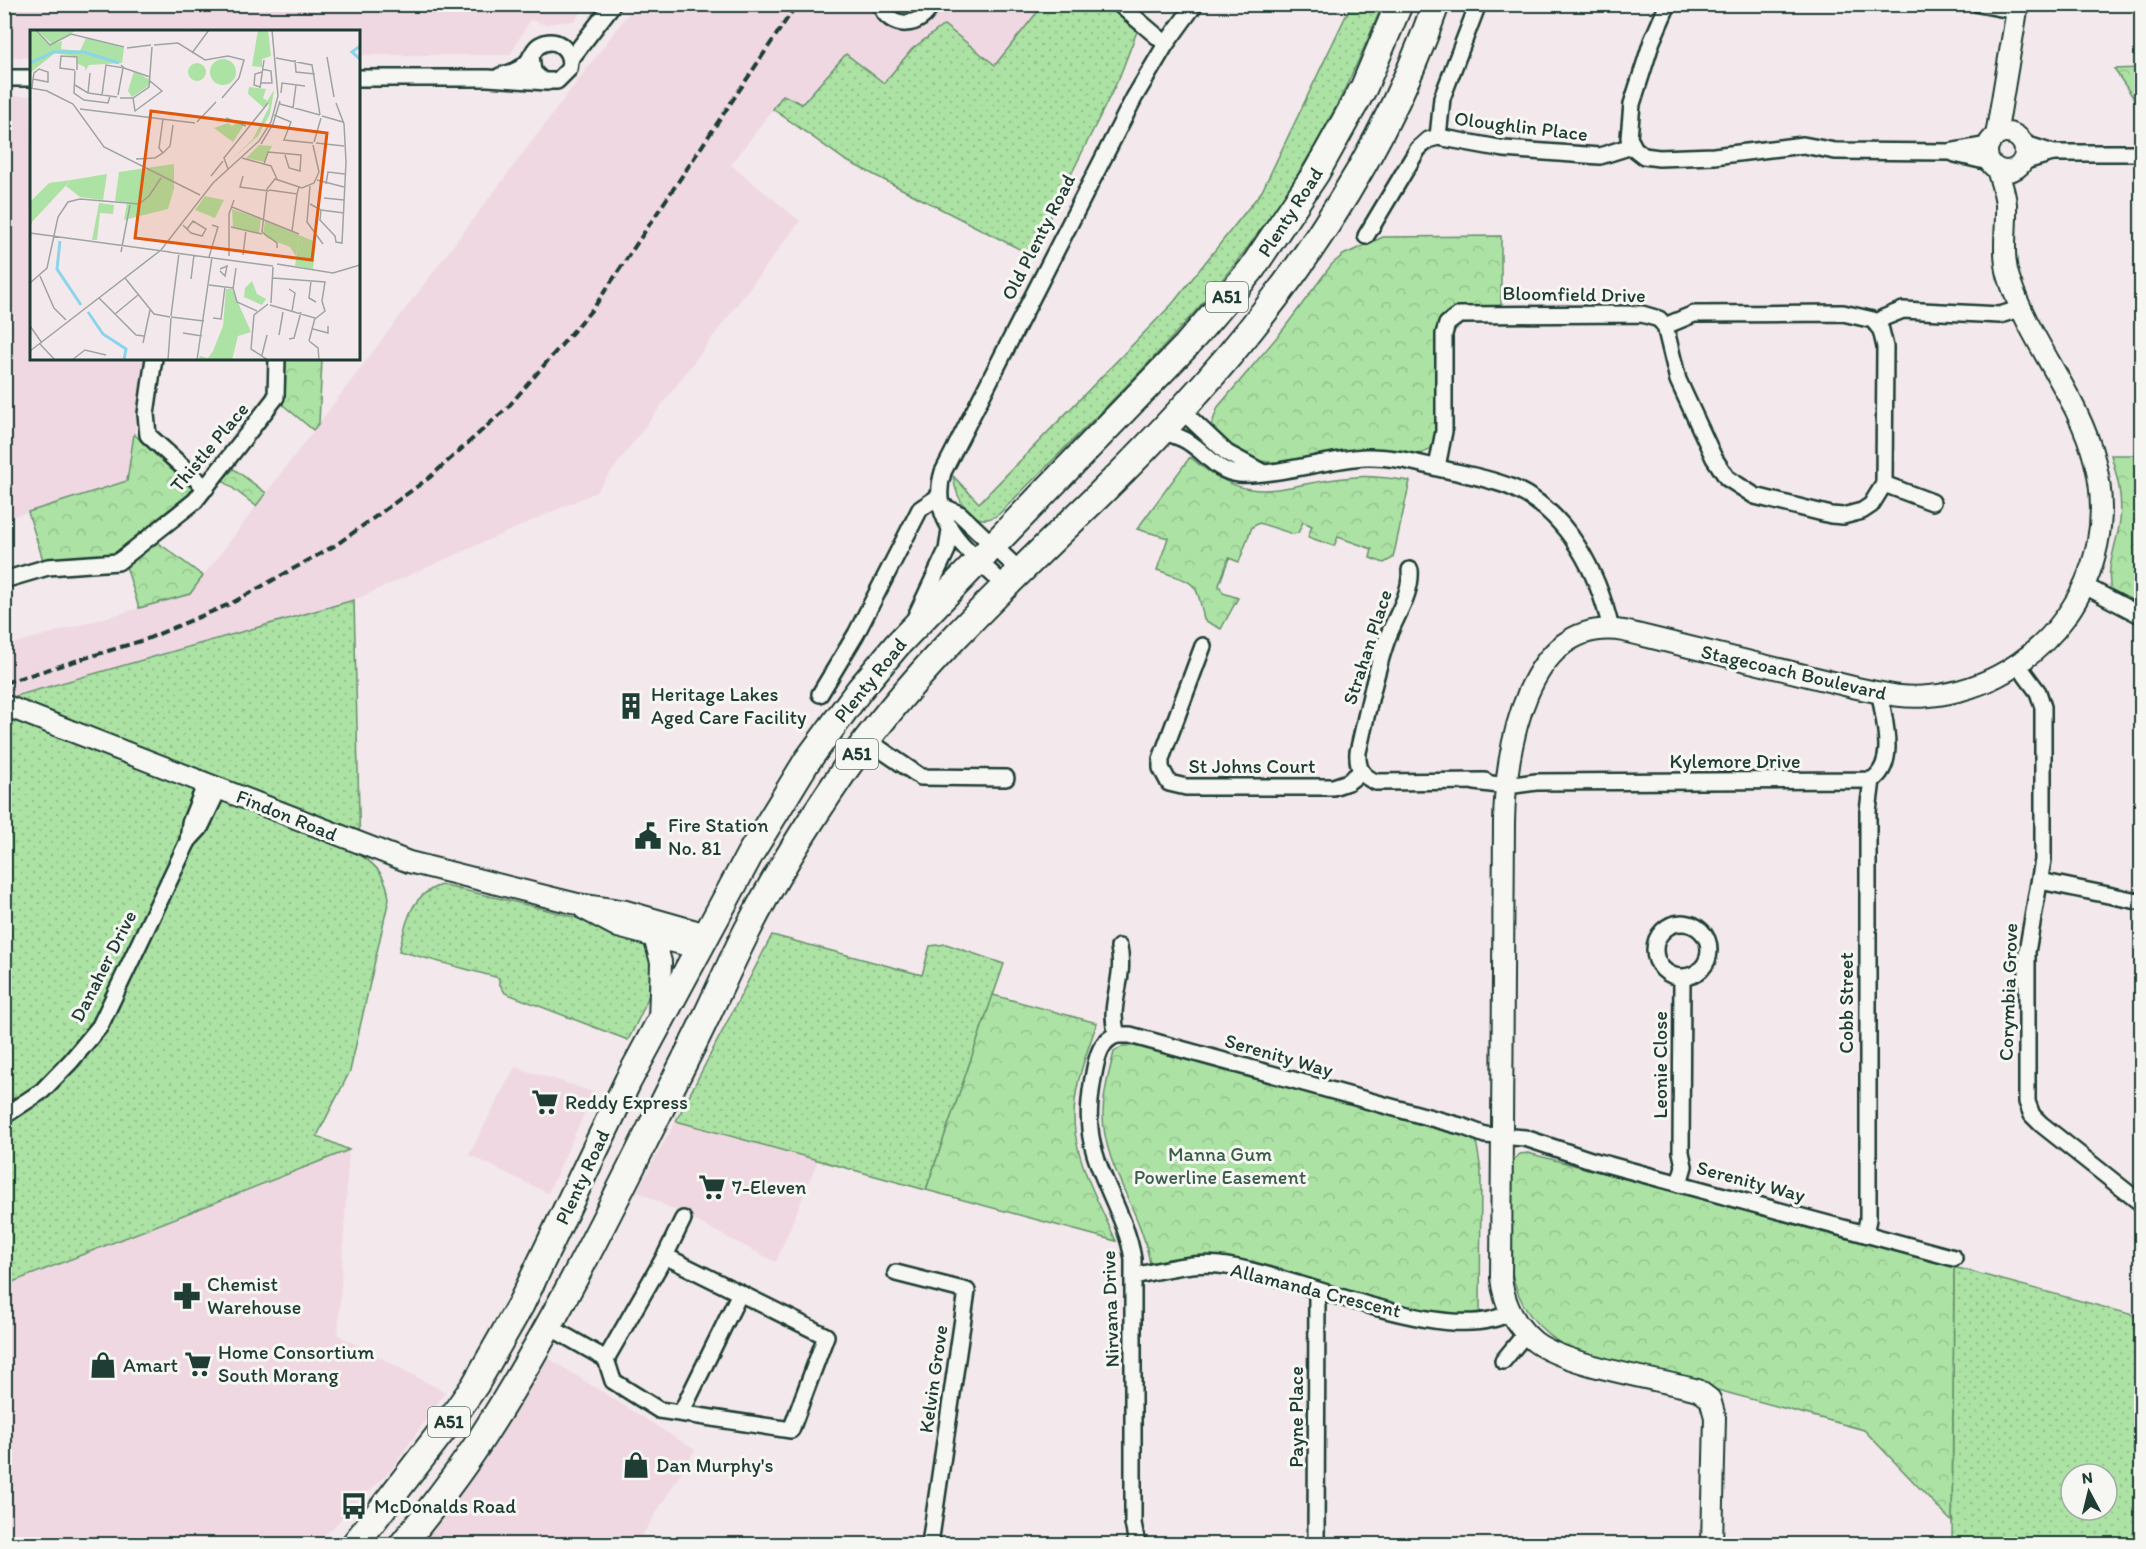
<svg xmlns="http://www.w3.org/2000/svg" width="2146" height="1549" viewBox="0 0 2146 1549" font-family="Itim,sans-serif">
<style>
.built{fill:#efd8e2}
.grass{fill:url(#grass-dots);stroke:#66906c;stroke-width:1.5;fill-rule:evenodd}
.park{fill:url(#park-crowns);stroke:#66906c;stroke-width:1.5}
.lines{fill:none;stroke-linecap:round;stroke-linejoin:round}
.minor-casing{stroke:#1f3d34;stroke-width:20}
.tertiary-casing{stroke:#1f3d34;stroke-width:24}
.trunk-casing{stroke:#1f3d34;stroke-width:30}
.minor{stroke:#f6f6f2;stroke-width:15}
.tertiary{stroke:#f6f6f2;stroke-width:20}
.trunk{stroke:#f6f6f2;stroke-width:26}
.rail{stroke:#1f3d34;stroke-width:4;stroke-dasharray:9 4.5;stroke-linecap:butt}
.labels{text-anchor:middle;stroke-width:6;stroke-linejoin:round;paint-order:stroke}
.shield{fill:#f6f6f2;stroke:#60746d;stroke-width:1.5}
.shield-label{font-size:18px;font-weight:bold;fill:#1f3d34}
.street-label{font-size:20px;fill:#1f3d34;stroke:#f6f6f2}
.poi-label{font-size:20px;fill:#1f3d34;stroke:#f6f6f2;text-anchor:start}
.park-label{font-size:20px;fill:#3b5e4a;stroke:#f6f6f2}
.inset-river{fill:none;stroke:#8ad5eb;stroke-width:3}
.inset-road{fill:none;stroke:#9ea4a2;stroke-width:1.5}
.view{fill:#de580e;fill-opacity:0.15;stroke:#de580e;stroke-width:3}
.inset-edge{fill:none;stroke:#1f3d34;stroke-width:3}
</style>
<defs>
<pattern id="grass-dots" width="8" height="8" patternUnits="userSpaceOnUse" patternTransform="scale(1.5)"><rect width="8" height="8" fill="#ace2a4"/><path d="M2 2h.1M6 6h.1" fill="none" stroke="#94c38e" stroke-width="1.8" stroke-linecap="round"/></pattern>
<pattern id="park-crowns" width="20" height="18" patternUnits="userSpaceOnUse" patternTransform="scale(1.5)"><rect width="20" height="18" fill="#ace2a4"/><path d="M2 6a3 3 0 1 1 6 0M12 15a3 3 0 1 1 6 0" fill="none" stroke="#94c38e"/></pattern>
</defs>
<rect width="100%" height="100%" fill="#f3e8eb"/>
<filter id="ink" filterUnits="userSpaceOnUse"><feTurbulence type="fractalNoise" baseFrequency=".0167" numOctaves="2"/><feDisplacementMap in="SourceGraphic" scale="12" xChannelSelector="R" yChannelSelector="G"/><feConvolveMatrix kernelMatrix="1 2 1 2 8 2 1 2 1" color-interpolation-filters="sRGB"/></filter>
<g filter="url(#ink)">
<!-- built -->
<g class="built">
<path d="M4 5 5 4 586 5 574 21 544 24 530 20 510 55H359L358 32H32L30 58 5 56Z"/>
<path d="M635 5H1043L995 65 912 49 884 83 801 104 783 95 731 165 800 221 596 492 354 600 5 699V646L190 594Z"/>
<path d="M4 96H31L32 358 145 359 128 481 5 519Z"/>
<path d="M515 1067 594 1092 548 1193 469 1155Z"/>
<path d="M676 1121 818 1160 776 1262 637 1191Z"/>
<path d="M349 1150 338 1335 445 1392 391 1470 316 1544H5V1285Z"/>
<path d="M548 1358 695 1450 637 1544H421L483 1460Z"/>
</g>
<!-- grass -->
<g class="grass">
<path d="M889 5H922C913 19 897 19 889 5Z"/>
<path d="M1043 5H1106L1138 29 1119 78 1031 255 845 160 773 109 783 95 802 104 846 54 884 83 912 49 944 25 995 65Z"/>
<path d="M1351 5H1382C1348 91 1304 173 1248 247 1174 344 1084 428 999 514 973 532 956 499 953 476L979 503 1173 303 1262 191Z"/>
<path d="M354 600 360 855C378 866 387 878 389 899L350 1071 317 1136 349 1150 5 1285V699Z"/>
<path d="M441 885C474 893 643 927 653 953 662 976 639 1019 628 1040L505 993 499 983V978L399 951C406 922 410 895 441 885Z"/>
<path d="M772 935 922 975 930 946 946 944 1004 964 926 1190 676 1121Z"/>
<path d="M1954 1267 2141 1317V1544H1952ZM2071 1474H2107V1510H2071Z"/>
</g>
<!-- park -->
<g class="park">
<path d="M2141 68 2135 100 2114 69Z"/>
<path d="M1501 236V307C1479 307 1448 299 1438 323V429C1436 439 1435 448 1425 452 1412 458 1389 450 1375 450 1334 449 1290 470 1250 459 1234 454 1223 441 1210 429L1218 407 1282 331 1332 264 1343 255 1383 237Z"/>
<path d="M286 359H322L319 423 313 430 283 405Z"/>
<path d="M134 434 193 490 114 555 43 560 28 512 127 481Z"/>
<path d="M2111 455H2141V607L2112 594C2104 569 2117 546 2120 520 2123 498 2117 476 2111 455Z"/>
<path d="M1190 457C1255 513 1281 482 1355 477 1373 475 1392 479 1410 481L1393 558 1384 563 1370 558 1372 549 1338 537 1334 546 1308 537 1312 526 1303 522 1298 533 1293 534 1259 523 1252 527 1239 562 1229 558 1219 585 1223 593 1238 598 1221 629 1204 620C1196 579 1196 584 1157 570L1168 538 1137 529Z"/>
<path d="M234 469 266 493 256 506 222 480Z"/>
<path d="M156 541 203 576 190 594 139 608 126 566Z"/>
<path d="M993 995 1097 1023C1085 1057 1070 1095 1075 1132 1080 1170 1101 1207 1116 1241L926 1190Z"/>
<path d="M1123 1046H1139L1476 1139 1481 1171 1480 1317 1408 1308 1233 1260 1150 1265C1143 1212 1104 1169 1103 1116 1103 1094 1109 1073 1114 1052Z"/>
<path d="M1528 1153 1954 1267 1952 1522 1864 1430 1571 1350C1537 1330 1517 1306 1511 1267V1162L1520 1154Z"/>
</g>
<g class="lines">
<defs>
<g id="minor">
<path d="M880 4C889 30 922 29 931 4"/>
<path d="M1119 4 1166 44"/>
<path d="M1668 4 1652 41 1632 104 1629 138 1635 149 1644 156 1659 158 1714 156 1803 145 1835 151 1949 152 1988 145"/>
<path d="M1979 4 2016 11"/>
<path d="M570 60 613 4"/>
<path d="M500 76C511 73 522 70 529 60 533 54 534 48 540 45 558 35 573 52 569 69L557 81H543L533 72 531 56"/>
<path d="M4 78H32"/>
<path d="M358 78H488L547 82"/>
<path d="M1438 137 1504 149 1600 156 1632 146"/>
<path d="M2022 143 2053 153H2142"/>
<path d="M1955 154 1989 162"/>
<path d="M2022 162 2053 153"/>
<path d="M1366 236 1418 149 1428 140 1438 137 1442 98 1478 4"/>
<path d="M1878 325 1883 318 1903 310 2000 315 2022 308"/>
<path d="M154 358 146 414 148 435 206 488"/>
<path d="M1180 409 1227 453 1262 472"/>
<path d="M1161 431C1170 434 1182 437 1190 443 1207 454 1217 472 1239 474 1276 476 1327 459 1366 457 1394 456 1420 464 1447 470 1469 475 1492 479 1513 488 1568 512 1598 573 1611 629"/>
<path d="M1437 467 1444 431V334L1447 324 1459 315 1642 314 1659 319 1665 326 1694 314 1843 313 1873 320 1881 330 1885 347 1884 484 1871 505 1862 511 1843 516 1831 515 1755 496 1727 478 1714 458 1678 380 1665 326"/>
<path d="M1884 484 1932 502"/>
<path d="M940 505 960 514 1019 570"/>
<path d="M1410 570C1412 594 1395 617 1387 639 1374 676 1367 714 1358 752 1357 767 1361 776 1376 782L1485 781"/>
<path d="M4 580 48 567 118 562 195 501 276 397 277 358"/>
<path d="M1004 585C971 552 927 524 943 472L1134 98 1166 44 1195 4"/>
<path d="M2085 586 2142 616"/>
<path d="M916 616 947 550 950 530"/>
<path d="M1203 646 1161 759V768L1169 783 1186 787H1333L1348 782 1361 772"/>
<path d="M2018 665 2038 692 2043 707V860L2027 952V1102L2032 1115 2041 1124 2142 1204"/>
<path d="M820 694 856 634 920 509 938 497"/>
<path d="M867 740 921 777 1006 778"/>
<path d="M1475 782 1507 786 1536 782 1872 780C1898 763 1883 719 1880 693"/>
<path d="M188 841 200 828 219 788"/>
<path d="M2040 881 2142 902"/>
<circle cx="1682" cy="950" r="27"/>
<path d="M1119 947C1126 982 1107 1003 1117 1035 1102 1040 1098 1053 1095 1068 1089 1097 1086 1126 1095 1154 1106 1190 1127 1221 1133 1259V1523L1137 1544"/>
<path d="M1117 1035H1130L1464 1127 1485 1135 1525 1138 1591 1160 1954 1258"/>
<path d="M4 1116 42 1091 71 1061 100 1026 188 841 190 823 206 783"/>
<path d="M1679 1184 1684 1166 1681 1152 1682 978"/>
<path d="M1865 1234 1868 1219V811L1872 780"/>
<path d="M665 1256 683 1219"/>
<path d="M896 1273 967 1291 930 1544"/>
<path d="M1134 1276C1161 1270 1191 1262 1219 1265 1292 1272 1449 1350 1510 1312"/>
<path d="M548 1326 606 1359 613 1381 659 1410 791 1430 826 1336 665 1256 606 1359"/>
<path d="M1503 1361 1526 1333"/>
<path d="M681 1413 740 1293"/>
<path d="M1316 1544 1317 1290"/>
</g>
<g id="tertiary">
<circle cx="2006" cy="152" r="19"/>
<path d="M1996 136 2018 4"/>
<path d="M4 705 409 862 577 904 626 911 707 934"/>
<path d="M584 909 618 927 700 949"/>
<path d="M654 937 661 962 659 1021"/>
<path d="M1712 1544 1715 1417 1710 1399 1698 1390C1657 1379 1567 1366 1535 1342 1515 1326 1504 1303 1501 1278L1504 823C1505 754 1526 613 1624 631L1857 688C1881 693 1904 699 1929 696 2043 685 2124 574 2095 462 2079 397 2031 344 2010 281 2001 257 2007 229 2006 204 2005 192 2000 180 1997 169"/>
</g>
<g id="trunk">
<path d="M355 1544 449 1422 475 1385 521 1304 628 1081 750 854 807 761 860 689 897 645 1186 346 1251 270 1316 173 1364 87 1399 4"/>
<path d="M403 1544C430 1510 458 1475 481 1439 561 1315 624 1181 690 1050 710 1011 727 970 747 931 775 876 809 822 844 771 916 668 1009 582 1099 495 1243 354 1369 197 1436 4"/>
</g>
</defs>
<!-- minor casing -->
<use href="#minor" class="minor-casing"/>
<!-- tertiary casing -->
<use href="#tertiary" class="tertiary-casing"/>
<!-- trunk casing -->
<use href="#trunk" class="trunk-casing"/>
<!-- minor -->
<use href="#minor" class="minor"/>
<!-- tertiary -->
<use href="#tertiary" class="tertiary"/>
<!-- trunk -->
<use href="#trunk" class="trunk"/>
<!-- rail -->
<path class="rail" d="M4 683 147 639 230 604 336 545 429 478 508 407 595 306 797 4"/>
</g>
</g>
<!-- icons -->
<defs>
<symbol id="building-bare" viewBox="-9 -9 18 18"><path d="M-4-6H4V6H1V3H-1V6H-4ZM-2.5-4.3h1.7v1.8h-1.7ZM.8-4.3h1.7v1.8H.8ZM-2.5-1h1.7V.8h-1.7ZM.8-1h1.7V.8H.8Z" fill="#1f3d34" stroke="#f6f6f2" stroke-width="2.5" paint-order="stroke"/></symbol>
<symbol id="civic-bare" viewBox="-9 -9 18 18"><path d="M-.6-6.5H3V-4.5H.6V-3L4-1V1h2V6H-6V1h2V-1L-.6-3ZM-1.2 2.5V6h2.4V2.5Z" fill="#1f3d34" stroke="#f6f6f2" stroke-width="2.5" paint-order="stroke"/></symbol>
<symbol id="supermarket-bare" viewBox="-9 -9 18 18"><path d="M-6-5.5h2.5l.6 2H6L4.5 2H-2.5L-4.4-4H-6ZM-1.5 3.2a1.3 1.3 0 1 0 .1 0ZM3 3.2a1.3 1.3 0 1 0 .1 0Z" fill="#1f3d34" stroke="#f6f6f2" stroke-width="2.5" paint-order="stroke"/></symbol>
<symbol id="pharmacy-bare" viewBox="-9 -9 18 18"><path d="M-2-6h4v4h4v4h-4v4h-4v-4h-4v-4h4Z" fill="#1f3d34" stroke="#f6f6f2" stroke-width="2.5" paint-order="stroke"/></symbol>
<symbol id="shop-bare" viewBox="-9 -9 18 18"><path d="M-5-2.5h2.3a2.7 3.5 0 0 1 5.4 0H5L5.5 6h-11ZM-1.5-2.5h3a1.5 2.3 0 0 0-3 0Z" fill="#1f3d34" stroke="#f6f6f2" stroke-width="2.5" paint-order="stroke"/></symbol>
<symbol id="bus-bare" viewBox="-9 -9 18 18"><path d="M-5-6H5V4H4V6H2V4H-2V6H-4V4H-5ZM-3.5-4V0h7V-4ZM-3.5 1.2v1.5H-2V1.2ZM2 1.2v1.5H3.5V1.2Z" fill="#1f3d34" stroke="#f6f6f2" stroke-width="2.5" paint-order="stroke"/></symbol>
</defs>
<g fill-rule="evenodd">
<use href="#building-bare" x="612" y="687" width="38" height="38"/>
<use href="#civic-bare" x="629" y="817" width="38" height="38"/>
<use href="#supermarket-bare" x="526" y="1083" width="38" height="38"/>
<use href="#supermarket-bare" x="693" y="1168" width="38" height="38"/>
<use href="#pharmacy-bare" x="168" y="1277" width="38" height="38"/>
<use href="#supermarket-bare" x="179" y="1345" width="38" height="38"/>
<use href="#shop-bare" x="84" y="1346" width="38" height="38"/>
<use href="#shop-bare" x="617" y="1446" width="38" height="38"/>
<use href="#bus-bare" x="335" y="1487" width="38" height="38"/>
</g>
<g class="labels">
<!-- shield labels -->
<g class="shield">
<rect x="1206" y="282" width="42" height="30" rx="4.5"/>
<rect x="836" y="739" width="42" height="30" rx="4.5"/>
<rect x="428" y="1407" width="42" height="30" rx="4.5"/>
</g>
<g class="shield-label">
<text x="1227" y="303">A51</text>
<text x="857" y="760">A51</text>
<text x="449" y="1428">A51</text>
</g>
<!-- street labels -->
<g class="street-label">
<text transform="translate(1521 126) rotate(7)" y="7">Oloughlin Place</text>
<text transform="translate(1290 212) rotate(-57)" y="7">Plenty Road</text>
<text transform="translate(1038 237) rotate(-63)" y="7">Old Plenty Road</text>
<text transform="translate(1574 294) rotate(1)" y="7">Bloomfield Drive</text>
<text transform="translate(209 447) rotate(-50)" y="7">Thistle Place</text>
<text transform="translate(1367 647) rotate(-72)" y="7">Strahan Place</text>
<text transform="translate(1794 672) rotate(13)" y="7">Stagecoach Boulevard</text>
<text transform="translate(870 680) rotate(-51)" y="7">Plenty Road</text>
<text x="1735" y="768">Kylemore Drive</text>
<text x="1252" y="773">St Johns Court</text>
<text transform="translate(287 815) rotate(22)" y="7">Findon Road</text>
<text transform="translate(103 966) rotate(-63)" y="7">Danaher Drive</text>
<text transform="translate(2008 992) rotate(-88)" y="7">Corymbia Grove</text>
<text transform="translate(1846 1003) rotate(-90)" y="7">Cobb Street</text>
<text transform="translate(1279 1055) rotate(16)" y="7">Serenity Way</text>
<text transform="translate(1660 1065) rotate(-90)" y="7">Leonie Close</text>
<text transform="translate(582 1177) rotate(-65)" y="7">Plenty Road</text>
<text transform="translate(1751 1181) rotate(15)" y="7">Serenity Way</text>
<text transform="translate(1316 1290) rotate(14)" y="7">Allamanda Crescent</text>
<text transform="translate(1110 1309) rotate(-92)" y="7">Nirvana Drive</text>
<text transform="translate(933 1379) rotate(-82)" y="7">Kelvin Grove</text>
<text transform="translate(1296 1417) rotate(-90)" y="7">Payne Place</text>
</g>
<!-- poi labels -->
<g class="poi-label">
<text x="651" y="701">Heritage Lakes<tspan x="651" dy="23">Aged Care Facility</tspan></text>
<text x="668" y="832">Fire Station<tspan x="668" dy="23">No. 81</tspan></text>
<text x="565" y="1109">Reddy Express</text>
<text x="732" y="1194">7-Eleven</text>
<text x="207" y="1291">Chemist<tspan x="207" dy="23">Warehouse</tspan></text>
<text x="218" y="1359">Home Consortium<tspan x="218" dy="23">South Morang</tspan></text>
<text x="123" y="1372">Amart</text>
<text x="656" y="1472">Dan Murphy's</text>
<text x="374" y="1513">McDonalds Road</text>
</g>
<!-- park labels -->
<g class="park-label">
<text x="1220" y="1161">Manna Gum<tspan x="1220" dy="23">Powerline Easement</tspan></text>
</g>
</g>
<!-- overview -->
<g transform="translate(30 30)">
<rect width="330" height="330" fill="#f3e8eb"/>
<path d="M228 0H238L241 26 232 29V37L222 36ZM219 57 236 59 233 68 237 71 244 60 240 84 228 106 198 133 223 109 239 77V73L234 78 218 64ZM207 92 214 95 203 112 184 98 198 93 202 96ZM144 134V159L138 179 94 190 97 173 85 171 89 142ZM77 144 73 170 50 167 36 156 41 150ZM175 166 194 170 185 188 165 180ZM69 173 84 175 83 184 70 183 67 210H62ZM269 205 286 212 283 239 265 236Z" fill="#ace2a4"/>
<path d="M5 0 19 15 32 11 31 19 50 21 56 8 94 18 92 33 59 35 55 41V37L48 34V27L25 23 0 43V1ZM7 0H47L22 14ZM104 41 120 50 118 56 102 67 98 61ZM229 115 242 116 234 132 216 128ZM41 150 2 192 0 199V172L19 153ZM202 179 231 189 229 204 203 197ZM235 191 269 205 266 226 260 217 237 208 233 204ZM196 259H202L221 302 208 306 202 330H168L170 326 178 328 183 321 193 296Z" fill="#ace2a4"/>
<path d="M180 42a13 13 0 1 1 26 0a13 13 0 1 1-26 0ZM158 42a9 9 0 1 1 18 0a9 9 0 1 1-18 0ZM222 251 227 264 236 269 232 275 214 267 215 258Z" fill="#ace2a4"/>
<path class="inset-river" d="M330 16 322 22 330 29M0 33 24 22H54L89 33M30 211 27 239 51 275M58 282 73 304 96 319 94 330"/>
<path class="inset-road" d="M6 0 20 15 41 4 94 17M124 15 148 13 175 30 198 26 214 30 209 48 192 68M97 18 121 15M162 23 179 0M297 27 304 67M246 28 282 35 290 85M265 30 266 42 285 44M94 38 120 47M45 40 30 38 31 26 47 27V40M45 41 44 63 54 70 78 73 80 66M230 53H242L241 41 232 39M45 55 58 63 87 67M230 57 224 55 225 44 232 42M0 58 18 61M2 58 3 49 4 43 9 39 18 42V52L3 49M230 58 234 30M17 61 43 74 74 117 170 165M58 63 60 43M251 63 252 53 275 56M72 65 76 35 94 38 91 35M88 65 93 38M90 68H103L119 57 122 17M103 68 105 81 132 61 120 51M250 74 290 85M263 78 266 55M50 79 165 93M244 85 261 92 254 110 283 113M292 86 313 92M196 88 216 96M133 89 129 118 133 123M167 92 186 72M284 112 291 88M286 113 314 116M231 114 243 94 250 71M212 128 241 136 247 149M106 129 125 128 133 123 140 116 143 95M234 134 238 122 271 125 270 141 259 138 255 125M198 139 194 128 238 73M181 146 193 131M213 146 210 157 239 161M287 150 314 157M296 154 298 142 315 144M280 156 277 192 293 214M239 160 267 164 269 157M294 168 314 170M280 174 291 180 314 183M202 177 269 204M291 180 290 190 305 206 306 212 312 213 316 132 314 94 306 73M153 195 161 203 172 206 176 199 163 191 157 199M201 197 232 204M262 201 267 164M0 203 140 222M247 218V213L232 202 237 159 245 149 272 158 284 153 289 142 283 115M91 222 100 175M138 222 243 236M213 225 216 200M199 226V184L204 170M179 227 188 197 182 195M247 234 303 243 330 235M190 241 195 246 197 236 190 239M10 246 24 278 36 290M95 248 124 284 140 287M243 248 295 252 292 271 295 281 285 289M161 249 164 225M281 251 279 268 286 272M0 253 17 238 28 187 38 172 50 169 109 174 119 166 131 148M179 255 203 258 207 272 227 281M203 259 206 238M259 259 265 263 262 281M69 268 106 305 114 306M241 273 243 237M240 275 285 288 279 311M85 284 108 265M141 286 149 223M141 287 174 291M183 288 191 289 195 257M0 296 12 313M283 299 298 303V296M153 303 172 306M249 305 253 282M259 309 264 308 271 282M279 311 288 318 289 330M113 313 120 280M10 314 25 330M221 319 224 285 238 274M221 319 238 330M0 321 131 220 183 153 229 111 241 92 248 66 242 0M232 325 237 305M42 330 55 320 76 325M138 330 141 288M167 330 182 227"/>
<path class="view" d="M121 81 297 103 282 230 105 208Z"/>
<rect width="330" height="330" class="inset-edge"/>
</g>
<!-- margin -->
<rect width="2146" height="1549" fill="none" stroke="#f6f6f2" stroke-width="24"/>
<rect x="12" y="12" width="2122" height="1525" fill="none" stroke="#1f3d34" stroke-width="2" filter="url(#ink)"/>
<!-- north arrow -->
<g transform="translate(2089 1492) rotate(353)"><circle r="28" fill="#f6f6f2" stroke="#a0aca6" stroke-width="1.5"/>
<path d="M0-4.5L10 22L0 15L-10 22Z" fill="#1f3d34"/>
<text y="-9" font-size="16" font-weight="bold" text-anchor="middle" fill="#1f3d34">N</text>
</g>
</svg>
